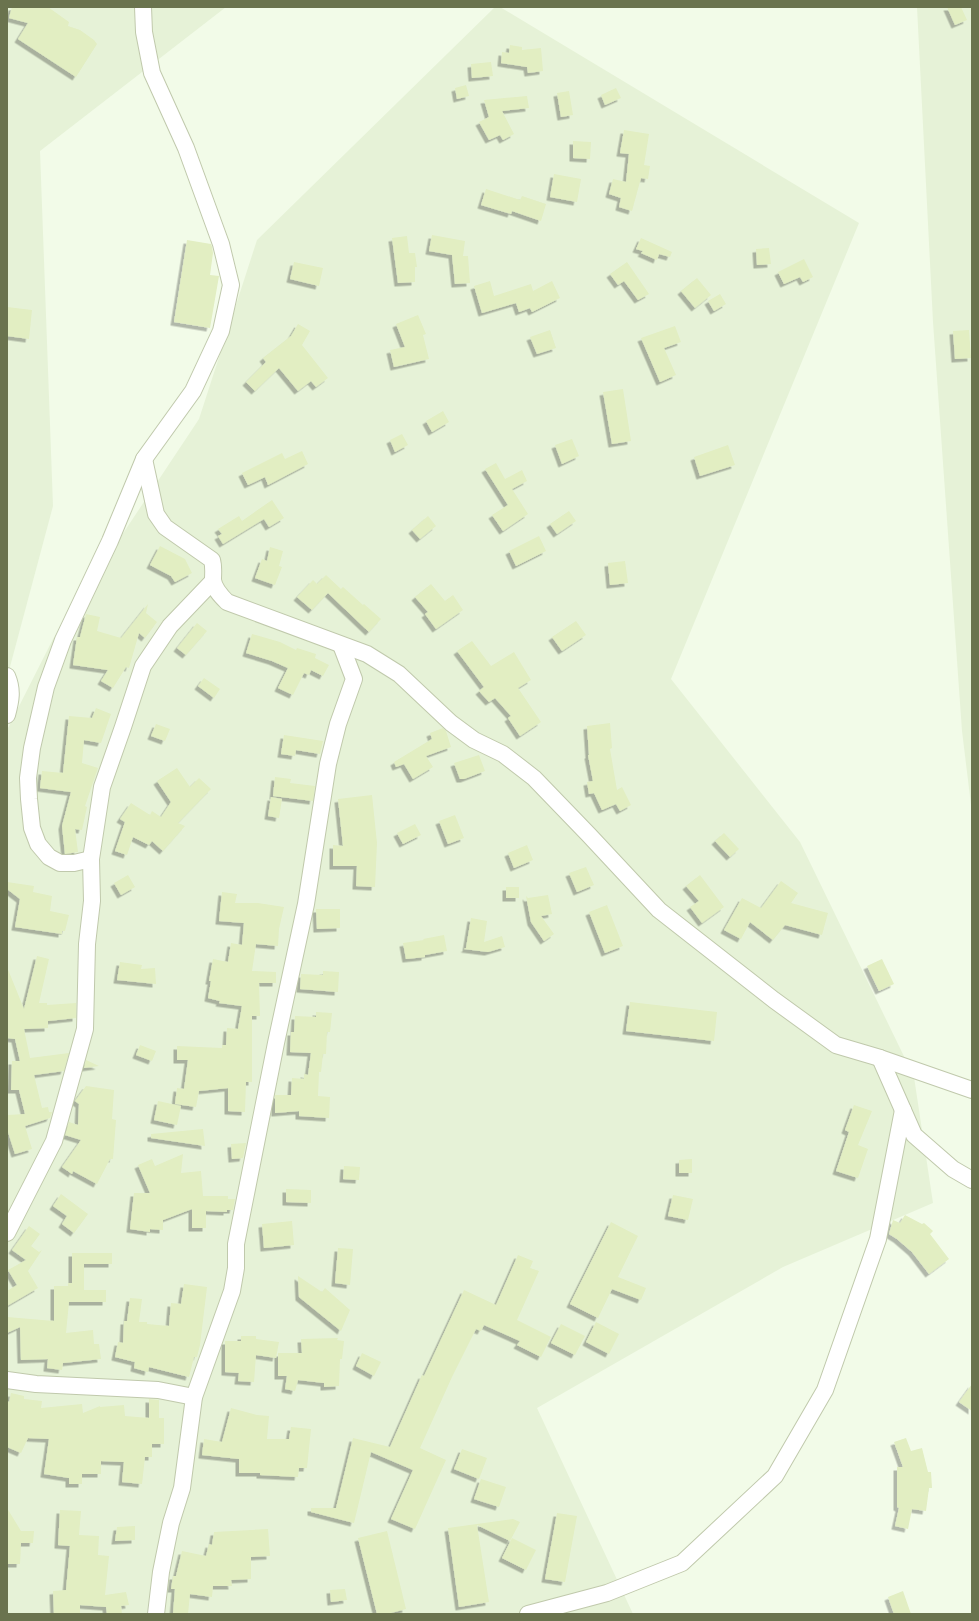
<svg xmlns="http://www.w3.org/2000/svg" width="979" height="1621" viewBox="0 0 979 1621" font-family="'Public Sans',sans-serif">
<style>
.residential{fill:#e6f2d7}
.building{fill:#e2eec2;filter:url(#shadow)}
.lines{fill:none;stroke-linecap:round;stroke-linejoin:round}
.minor-casing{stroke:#c0c9ac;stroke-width:18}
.minor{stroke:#fff;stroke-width:16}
</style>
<defs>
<filter id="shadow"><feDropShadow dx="-3.5" dy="3.5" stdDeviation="0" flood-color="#0004"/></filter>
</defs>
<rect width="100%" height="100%" fill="#f2fbe8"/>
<!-- residential -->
<g class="residential">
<path d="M7 7H226L40 151 53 506 7 678Z"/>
<path d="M495 7H500L859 223 671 679 800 842 914 1077 933 1203 783 1267 537 1408 633 1614H7V730L53 639 199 419 257 240Z"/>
<path d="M917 7H972V813L962 731 933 322Z"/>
</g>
<!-- building -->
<g class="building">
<path d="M12 7H48L69 22 68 26 80 30 94 40 97 44 76 77 18 39 28 23 9 18Z"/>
<path d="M947 7H961L967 20 955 25Z"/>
<path d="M510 45 522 47V50L541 48 543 71 528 73 527 67 501 63 502 52 509 53Z"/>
<path d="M491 62 493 76 472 78 471 64Z"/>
<path d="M466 85 469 96 457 99 455 88Z"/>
<path d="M616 88 621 98 605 105 601 95Z"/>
<path d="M569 91 573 115 561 117 557 93Z"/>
<path d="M527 96 529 108 502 111 514 134 503 140 500 135 489 140 479 122 489 117 484 100Z"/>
<path d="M624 130 649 134 644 165 650 166 648 179 641 178 632 211 619 207 621 198 609 194 613 179 626 182 629 154 620 153Z"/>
<path d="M573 141 591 142 590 159 573 158Z"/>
<path d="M554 174 581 179 577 202 550 197Z"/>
<path d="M486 189 520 200 522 196 546 204 541 221 512 211 511 214 481 205Z"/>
<path d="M432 235 465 241 463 256H468L470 283 455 284 452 255 429 251Z"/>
<path d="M407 236 409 253H415L417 267H415V282L398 283 392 238Z"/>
<path d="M641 238 672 252 670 257 659 254 657 260 641 253 643 251 636 249Z"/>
<path d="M187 240 211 244 212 247 213 253 210 275 219 276 210 328 174 322Z"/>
<path d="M769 248 771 264 757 265 756 249Z"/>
<path d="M804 259 813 277 803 282 800 277 784 284 778 272Z"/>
<path d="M294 262 323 268 319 286 290 279Z"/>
<path d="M627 262 649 294 638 300 624 281 618 285 610 274Z"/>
<path d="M697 278 711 295 695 308 681 291Z"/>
<path d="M490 281 494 296 531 284 533 291 552 281 560 298 532 312 530 308 519 312 516 303 482 313 474 286Z"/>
<path d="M720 294 726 304 714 311 708 301Z"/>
<path d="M7 307 32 310 29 339 7 336Z"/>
<path d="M418 315 426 334 423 335 429 359 394 367 390 350 405 347 396 324Z"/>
<path d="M298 324 310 331 302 345 328 378 316 387 311 381 298 391 279 368 255 391 246 382 266 362 263 358 291 336Z"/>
<path d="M675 326 681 342 664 348 676 375 660 382 641 338Z"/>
<path d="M550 330 556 348 537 354 530 337Z"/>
<path d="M969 330 971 358 955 359 953 331Z"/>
<path d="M623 389 631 441 612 444 603 392Z"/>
<path d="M443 411 449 422 432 432 426 421Z"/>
<path d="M402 434 408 445 395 452 390 440Z"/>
<path d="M572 439 579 456 562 464 555 445Z"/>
<path d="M728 445 735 465 700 476 694 457Z"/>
<path d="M302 451 308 464 268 485 265 477 248 485 242 473 282 453 285 459Z"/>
<path d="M496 463 505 479 522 470 527 481 512 489 528 514 503 531 492 515 508 505 485 469Z"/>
<path d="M272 500 284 518 269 527 264 519 223 544 218 536 222 534 218 529 239 516 242 521Z"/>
<path d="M569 511 576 521 557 534 550 524Z"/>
<path d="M428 516 436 526 420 539 412 530Z"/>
<path d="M539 536 546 551 516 566 509 551Z"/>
<path d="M160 546 185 559 192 573 175 582 171 576 150 565Z"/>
<path d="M270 547 283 551 279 566 282 567 275 585 255 578 262 559 267 561Z"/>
<path d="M625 561 628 583 610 585 608 563Z"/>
<path d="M326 575 341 589 343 587 363 605 364 604 381 619 369 632 328 593 312 610 297 597 313 580 317 584Z"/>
<path d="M431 584 445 601 453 595 463 610 436 629 425 614 428 612 415 597Z"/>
<path d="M148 604 146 613 157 622 145 638 139 633 129 668 126 667 113 688 101 681 108 670 73 665 77 637H80L86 614 100 617 97 631 121 638Z"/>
<path d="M576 621 586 635 562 651 552 637Z"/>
<path d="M197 623 207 631 186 655 177 648Z"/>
<path d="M252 634 280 642 296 650 297 648 316 654 315 658 329 665 323 676 311 670 309 675 304 673 293 695 278 688 288 668 272 661 246 653Z"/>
<path d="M472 641 491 666 514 652 531 680 518 688 541 722 520 736 508 718 511 716 495 698 489 702 479 691 484 687 457 651Z"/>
<path d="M204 678 220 689 214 698 198 686Z"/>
<path d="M96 708 111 714 101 743 84 740 82 763 98 768 85 806 87 807 82 830 75 829 78 852 65 854 62 826 71 792 40 788 42 771 63 773 69 716 92 718Z"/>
<path d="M610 723 612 748 610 749 617 790 622 787 631 805 620 811 616 804 602 810 594 793 589 794 587 782 593 781 588 755H589L587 726Z"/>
<path d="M156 724 170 729 165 741 151 736Z"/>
<path d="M443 728 446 731 451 747 426 756 433 767 413 779 404 764 396 767 394 762 432 739 430 733Z"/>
<path d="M284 735 323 741 320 754 296 750 295 756 281 754Z"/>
<path d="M479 755 485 771 464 779H460L454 763Z"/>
<path d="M177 768 190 787 199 778 211 789 178 823 185 826 163 851 152 841 149 845 133 837 127 855 115 851 125 822 120 819 131 803 150 815 152 811 161 817 171 802 157 781Z"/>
<path d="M275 777 291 779 290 783 315 786 313 801 273 796Z"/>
<path d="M372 795 377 843 375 887 356 886 357 866H333V845L343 846 338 799Z"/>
<path d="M271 797 282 799 279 818 268 816Z"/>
<path d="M455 815 464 838 448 844 439 821Z"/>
<path d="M415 824 421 835 403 844 397 833Z"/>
<path d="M724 833 739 849 730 857 715 841Z"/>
<path d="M527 845 533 860 514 868 508 853Z"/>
<path d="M586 867 594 885 577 892 569 873Z"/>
<path d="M128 875 135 887 121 895 114 883Z"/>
<path d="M700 875 724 907 702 923 690 907 699 901 686 886Z"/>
<path d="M781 881 798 893 791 903 828 913 822 935 785 925 773 940 750 922 741 939 724 930 742 898 761 908Z"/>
<path d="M7 882 34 886 33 892 52 896 50 911 69 915 65 931H62V934L15 927 20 899 7 889Z"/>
<rect x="506" y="887" width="13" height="11"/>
<path d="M222 892 237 894 235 903H258L284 907 279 929 278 946 256 944 252 971 276 972V983H259L260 1016H252V1082H246L245 1112 228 1111V1088L199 1091 196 1107 175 1104 177 1088 184 1089 188 1060H177V1046L222 1048V1045H226L227 1028 238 1029 242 1006 219 1003 220 1001 208 998 211 981H209L213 959 228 962 231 943 242 945 244 923 219 921Z"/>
<path d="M548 895 552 914 541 916 554 934 544 941 531 922 526 896 528 898Z"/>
<path d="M607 905 623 946 605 953 589 912Z"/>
<path d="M316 909H340V928L317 929Z"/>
<path d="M471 918 487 921 484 942 502 936 505 947 488 952 464 949 466 948Z"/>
<path d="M444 935 447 951 425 955V957L406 959 403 943 424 940 423 939Z"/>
<path d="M37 956 49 959 39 1003H47V1005L76 1003V1018L48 1021V1028L24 1029 30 1058 69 1053 64 1071 34 1075 42 1108 48 1107 49 1112H52L50 1118 25 1126 32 1149 15 1154 7 1129V1115L25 1114 19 1090H11L12 1061H20L15 1039 7 1038V967L24 1009Z"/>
<path d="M882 959 894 984 879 991 867 966Z"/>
<path d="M120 962 142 965 141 969 155 968 156 984 117 980Z"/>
<path d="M323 971 339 972 338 992 300 989 301 974 323 975Z"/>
<path d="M630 1002 717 1012 714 1041 626 1031Z"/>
<path d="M316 1012 332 1013 330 1032H327L326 1054H323L321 1072H319L318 1096 330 1097 329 1118 299 1116V1111L275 1113V1095H291L292 1078 304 1079V1074L308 1075 311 1053 290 1052 291 1032H294L295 1016 316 1017Z"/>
<path d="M140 1045 156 1051 152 1061 136 1055Z"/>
<path d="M86 1060 99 1066 84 1068Z"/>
<path d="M86 1086 114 1090 112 1119 116 1120 113 1159H110L97 1184 73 1171 72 1174 62 1167 81 1140 65 1135 69 1122 78 1125 79 1104 75 1101Z"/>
<path d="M158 1101 181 1106 177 1125 154 1120Z"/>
<path d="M854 1105 872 1111 858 1145 868 1149 858 1178 836 1171 849 1132 845 1130Z"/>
<path d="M203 1129 205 1146 151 1138V1134Z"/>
<path d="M246 1143 243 1158 232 1159 231 1144Z"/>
<path d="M183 1154 181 1173 201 1171 203 1196H228V1199H235L233 1210H227V1212L206 1211V1228H192V1209L163 1220V1230L150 1229V1232L130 1229 134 1193H150L138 1165 152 1159 155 1166Z"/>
<path d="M692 1159V1173H679V1160Z"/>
<path d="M344 1166 360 1167 359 1180 343 1179Z"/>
<path d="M286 1189 311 1190V1203L286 1202Z"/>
<path d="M61 1194 88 1214 74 1233 62 1224 67 1216 53 1206Z"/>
<path d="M673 1195 693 1199 688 1220 668 1216Z"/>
<path d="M905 1215 922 1224 924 1223 933 1231 930 1234 949 1259 929 1274 912 1252 897 1239 889 1234 893 1220 900 1223Z"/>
<path d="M292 1221 294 1245 264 1248 262 1224Z"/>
<path d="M611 1222 638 1236 618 1277 646 1288 641 1300 612 1289 598 1318 570 1304Z"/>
<path d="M29 1226 40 1234 31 1246 39 1252 42 1250 28 1271 38 1288 7 1306V1291L17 1285 8 1270 26 1260 12 1250Z"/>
<path d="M338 1248 353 1249 350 1285 335 1283Z"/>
<path d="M72 1253H112V1264H84V1290H106V1302H69L66 1333 93 1330 94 1344H99L101 1359 63 1363 62 1370 47 1368 48 1359 21 1360 20 1327 7 1333V1317L54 1321V1286H68V1283H72Z"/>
<path d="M518 1255 533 1261 530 1268 539 1271 517 1320 551 1337 541 1357 517 1345 520 1341 484 1325 481 1331 476 1329 452 1377 420 1448 446 1460 415 1529 391 1519 413 1470 371 1452 354 1523 311 1512V1508H336L353 1438 390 1447 422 1375 424 1376 464 1290 496 1305Z"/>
<path d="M298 1276 322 1292 325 1288 350 1310 341 1331 299 1297Z"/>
<path d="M184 1284 207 1287 200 1345 197 1357H194L189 1377 149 1367 148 1372 134 1368 135 1362 115 1357 118 1342 123 1343 124 1321H127L130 1298 142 1299 139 1322H147V1324L169 1326 171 1303 181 1304Z"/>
<path d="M596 1322 619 1334 609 1354 586 1342Z"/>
<path d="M561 1324 585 1336 575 1355 551 1343Z"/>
<path d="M241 1336H256V1339L279 1342 276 1358 256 1355 254 1382 238 1381 239 1373 225 1372V1341H241Z"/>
<path d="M338 1338 337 1340 344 1341 342 1359H340L339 1386 324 1387V1383L298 1380 295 1391 285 1389 287 1376H278V1353H302L301 1339Z"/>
<path d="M362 1353 381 1362 374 1376 356 1366Z"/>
<path d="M972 1384V1411L959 1402Z"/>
<path d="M11 1393 24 1396V1399L42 1401 41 1408 82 1404 83 1413 100 1406V1407L124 1405 125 1416 149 1418V1399L159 1400V1418H164V1444H152V1457H145L142 1484 122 1482 124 1462 101 1461V1474H82V1484H69V1478L44 1474 49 1439 28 1438 21 1453 7 1447V1401L9 1402Z"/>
<path d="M231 1408 257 1415 269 1416 267 1439H289L291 1427 311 1429 307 1468H299L298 1477 260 1475V1473H239V1459L202 1455 204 1439 222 1442Z"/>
<path d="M906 1438 911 1451 922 1448 928 1472H931L932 1488H929L926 1511 912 1509 908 1529 895 1526 899 1508 897 1507V1467H903L894 1442Z"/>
<path d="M462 1449 487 1458 479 1479 454 1469Z"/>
<path d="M481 1479 506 1487 499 1507 474 1499Z"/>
<path d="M7 1508 21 1531H34L33 1543H21L20 1564H7Z"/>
<path d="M60 1510 81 1511 79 1535 99 1536 98 1555 109 1556 105 1595 126 1592 129 1605 121 1606 122 1614H107L106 1607 80 1605V1614H54L53 1591 66 1590 70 1546 58 1545Z"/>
<path d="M557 1513 577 1516 565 1582 545 1579Z"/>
<path d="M513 1519 520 1522 510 1541 477 1525 489 1602 459 1607 448 1528Z"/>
<path d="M135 1526V1540L115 1541 117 1527Z"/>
<path d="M268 1529 270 1556 251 1557V1579L231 1580 232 1586H213L212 1597 190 1594 188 1614H173L175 1589H171L173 1576H176L182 1551 206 1556 209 1544 212 1545 214 1532Z"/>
<path d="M387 1531 406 1609 387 1614H377L358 1538Z"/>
<path d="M512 1538 536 1550 526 1570 502 1558Z"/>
<path d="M345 1589 347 1600 331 1602 330 1590Z"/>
<path d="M903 1591 911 1614H894L888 1597Z"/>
</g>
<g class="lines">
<defs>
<g id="minor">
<path d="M144 459 156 514 165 527 212 560C214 567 213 573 213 580 214 589 221 596 227 602L367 654 399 674 451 723 474 740 503 754 534 778 589 835 659 910 774 1000 836 1045 880 1058 972 1090"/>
<path d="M7 676C13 690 11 700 7 715"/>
<path d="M91 859 74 863H60L49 857 38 844 32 828 29 799 28 778 32 748 46 687 63 640 110 541 144 459 193 391 221 331 231 285 221 244 186 148 152 73 144 32 143 7"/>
<path d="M880 1058 914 1135 953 1169 972 1180"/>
<path d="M7 1233 54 1141 85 1029 87 944 92 901 91 859 102 787 123 727 143 666 170 626 213 581"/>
<path d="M7 1380 36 1384 158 1390 194 1397"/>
<path d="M156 1614 161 1572 171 1523 182 1488 194 1397 232 1291 236 1268V1244L276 1043 306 904 328 764 338 724 354 679 341 645"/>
<path d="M528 1614 607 1593 682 1563 775 1476 825 1390 878 1239 903 1110"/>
</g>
</defs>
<!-- minor casing -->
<use href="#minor" class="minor-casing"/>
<!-- minor -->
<use href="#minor" class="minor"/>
</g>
<!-- border -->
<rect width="979" height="1621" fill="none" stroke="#6a734e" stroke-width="16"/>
</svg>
